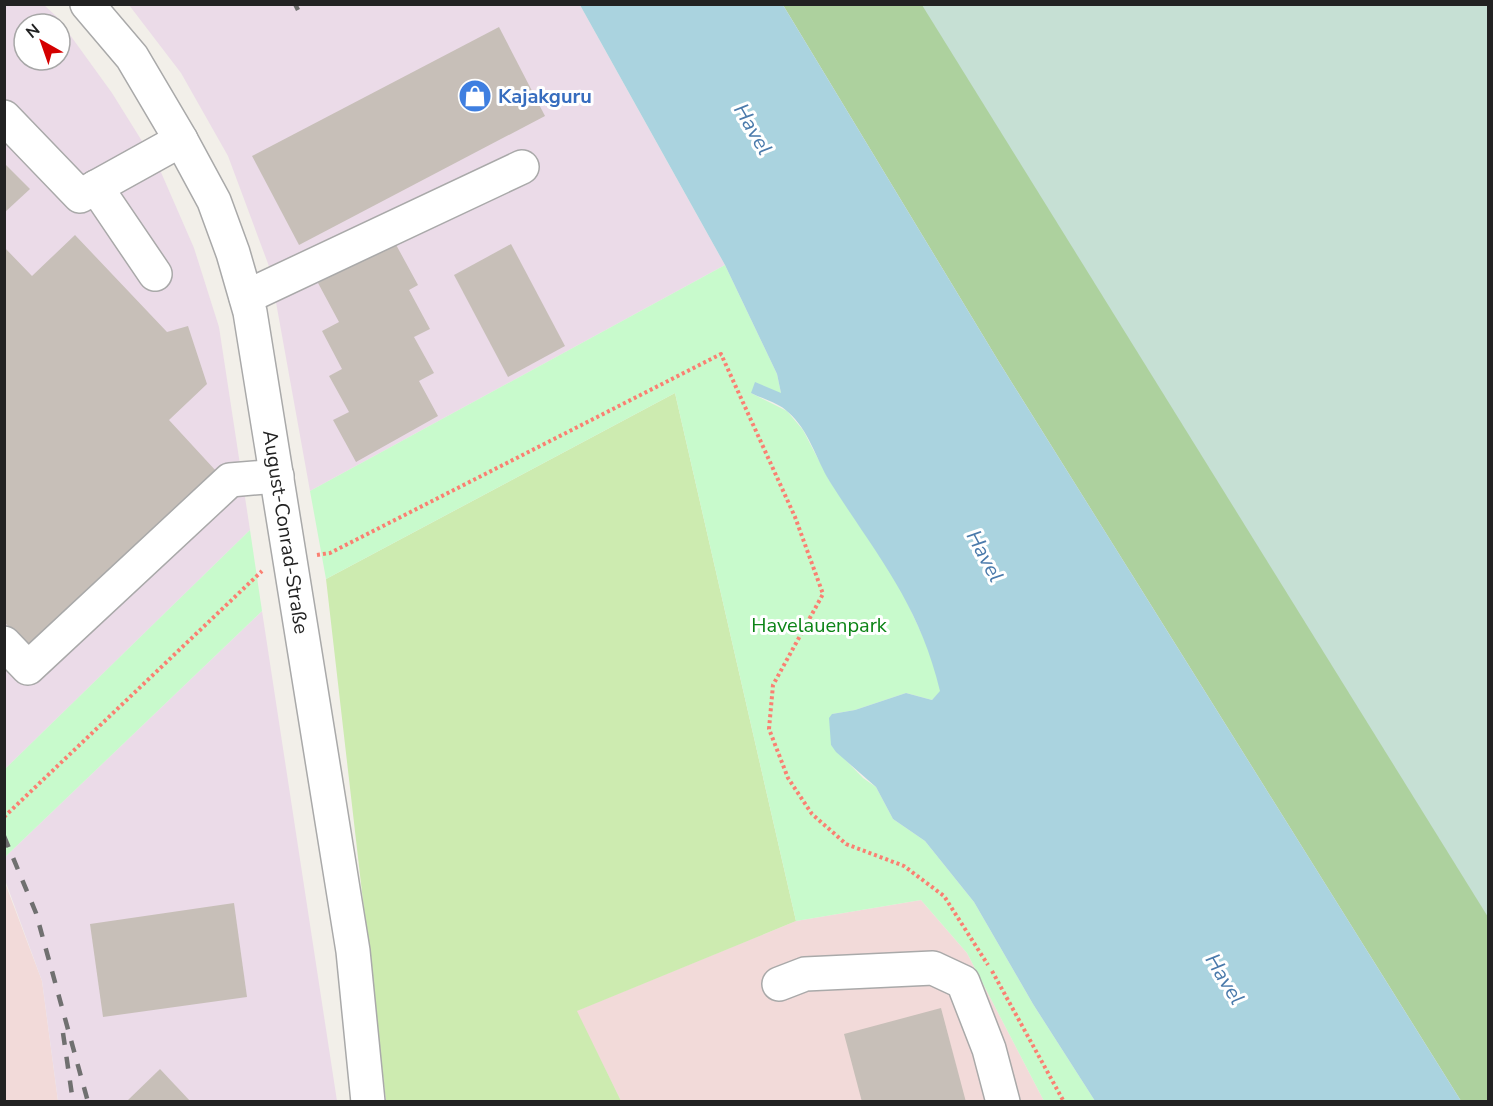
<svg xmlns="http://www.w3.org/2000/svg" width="1493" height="1106" viewBox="0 0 1493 1106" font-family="'Nunito Sans',sans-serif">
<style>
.commercial{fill:#f2dad9}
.industrial{fill:#ebdbe8;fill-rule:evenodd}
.grass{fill:#cdebb0}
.forest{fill:#add19e}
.wetland{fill:#c6e0d4}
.park{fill:#c8facc}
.water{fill:#aad3df}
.building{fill:#c7bfb8}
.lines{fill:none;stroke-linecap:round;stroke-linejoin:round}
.minor-casing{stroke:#a9a9a9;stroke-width:36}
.path{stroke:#fa8072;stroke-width:4;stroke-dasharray:3 3;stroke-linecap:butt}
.minor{stroke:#fff;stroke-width:33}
.rail{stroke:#707070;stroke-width:4.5;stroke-dasharray:12 12;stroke-linecap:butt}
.labels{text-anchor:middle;stroke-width:6;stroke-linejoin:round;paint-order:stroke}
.shop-label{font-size:20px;font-weight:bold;fill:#366cbe;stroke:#fff;text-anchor:start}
.street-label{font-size:20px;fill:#222;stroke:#fff}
.park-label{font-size:20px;fill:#0c8416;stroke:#fff}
.water-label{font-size:21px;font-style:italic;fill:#4a7aab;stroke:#fff}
</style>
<rect width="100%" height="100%" fill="#f2efe9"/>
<!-- commercial -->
<g class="commercial">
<path d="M4 880 42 981 58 1101H5Z"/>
<path d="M921 900 967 953 1044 1101H621L576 1011 796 921Z"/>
</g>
<!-- industrial -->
<g class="industrial">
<path d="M5 5H44L57 17 112 93 160 170 194 248 219 327 250 530 5 769ZM24 24H60V60H24Z"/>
<path d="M129 5H580L725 265 310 491 270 269 228 156 181 73Z"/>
<path d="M262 611 337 1101H58L42 981 5 880V857Z"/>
</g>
<!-- grass -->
<path class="grass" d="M675 393 796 921 577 1011 621 1101H386L326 579Z"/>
<!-- forest -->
<path class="forest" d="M783 5H1488V1101H1461L999 362Z"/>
<!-- wetland -->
<path class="wetland" d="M922 5H1488V917Z"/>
<!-- park -->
<g class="park">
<path d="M725 265 777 374 781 393H751L787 411 803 430 829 480 899 585 931 654 941 691 932 700 906 693 855 710 832 714 831 745 863 778 876 787 893 819 925 841 974 902 1033 1004 1095 1101H1044L967 953 921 900 796 921 675 393 326 579 310 491Z"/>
<path d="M250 530 262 611 5 857V769Z"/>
</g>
<!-- water -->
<path class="water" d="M580 5H783L999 362 1461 1101H1095L1033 1004 974 902 925 841 893 819 876 787 836 752 831 745 829 718 832 714 855 710 906 693 932 700 940 691C919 603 877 556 830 482 816 459 809 430 788 412 779 403 763 399 751 393L755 382 781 393 777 374 725 265Z"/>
<!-- building -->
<g class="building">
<path d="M499 27 545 116 299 245 252 156Z"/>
<path d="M4 163 30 189 4 213Z"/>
<path d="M75 235 167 332 188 326 207 384 169 420 216 471 31 649 4 622V247L32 276Z"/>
<path d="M394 241 418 285 409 290 430 329 414 337 434 373 419 381 438 416 356 462 333 420 349 412 329 376 342 369 322 331 339 322 318 283Z"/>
<path d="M511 244 565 346 508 377 454 275Z"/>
<path d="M234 903 247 997 103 1017 90 924Z"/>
<path d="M941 1008 966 1102H862L844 1034Z"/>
<path d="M160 1069 191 1102H126Z"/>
</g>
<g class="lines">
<defs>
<g id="minor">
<path d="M87 4 132 57 181 140 214 201 233 253 250 312 353 951 368 1102"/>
<path d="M4 117 80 196 181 140"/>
<path d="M96 187 155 274"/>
<path d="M246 297 522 167"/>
<path d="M4 643 28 668 230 480 277 476"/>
<path d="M779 984 805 974 933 968 963 982 989 1049 1003 1102"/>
</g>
</defs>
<!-- minor casing -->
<use href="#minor" class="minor-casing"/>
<!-- path -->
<g class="path">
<path d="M317 555 330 553 721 354 795 517 823 594 773 685 769 729 788 778 812 814 846 844 904 866 944 896 988 965"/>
<path d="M4 817 262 571"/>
<path d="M992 971 1064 1102"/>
</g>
<!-- minor -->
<use href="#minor" class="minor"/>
<!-- rail -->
<g class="rail">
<path d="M295 4 298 10"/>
<path d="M4 836 36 913 88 1102"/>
<path d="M63 1033 73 1102"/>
</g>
</g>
<!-- icons -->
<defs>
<symbol id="shop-disc" viewBox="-11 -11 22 22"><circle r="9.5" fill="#3f7fe0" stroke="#fff"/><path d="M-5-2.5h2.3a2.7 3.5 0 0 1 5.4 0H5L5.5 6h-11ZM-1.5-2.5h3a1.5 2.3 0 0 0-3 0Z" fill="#fff"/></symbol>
</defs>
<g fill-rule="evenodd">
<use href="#shop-disc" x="456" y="77" width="38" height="38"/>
</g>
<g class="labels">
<!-- shop labels -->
<g class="shop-label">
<text x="498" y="103">Kajakguru</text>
</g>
<!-- street labels -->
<g class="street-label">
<text transform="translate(286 532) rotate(81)" y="7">August-Conrad-Straße</text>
</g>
<!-- park labels -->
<g class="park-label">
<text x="819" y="632">Havelauenpark</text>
</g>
<!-- water labels -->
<g class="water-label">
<text transform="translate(753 129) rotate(60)" y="7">Havel</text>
<text transform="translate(985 556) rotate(62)" y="7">Havel</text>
<text transform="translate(1225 979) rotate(59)" y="7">Havel</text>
</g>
</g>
<!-- border -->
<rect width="1493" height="1106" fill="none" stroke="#222222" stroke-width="12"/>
<!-- north arrow -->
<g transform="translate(42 42) rotate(320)"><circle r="28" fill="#ffffff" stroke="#a7a7a7" stroke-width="1.5"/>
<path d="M0-4.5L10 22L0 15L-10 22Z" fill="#d40000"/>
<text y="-9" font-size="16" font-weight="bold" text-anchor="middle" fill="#222222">N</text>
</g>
</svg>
